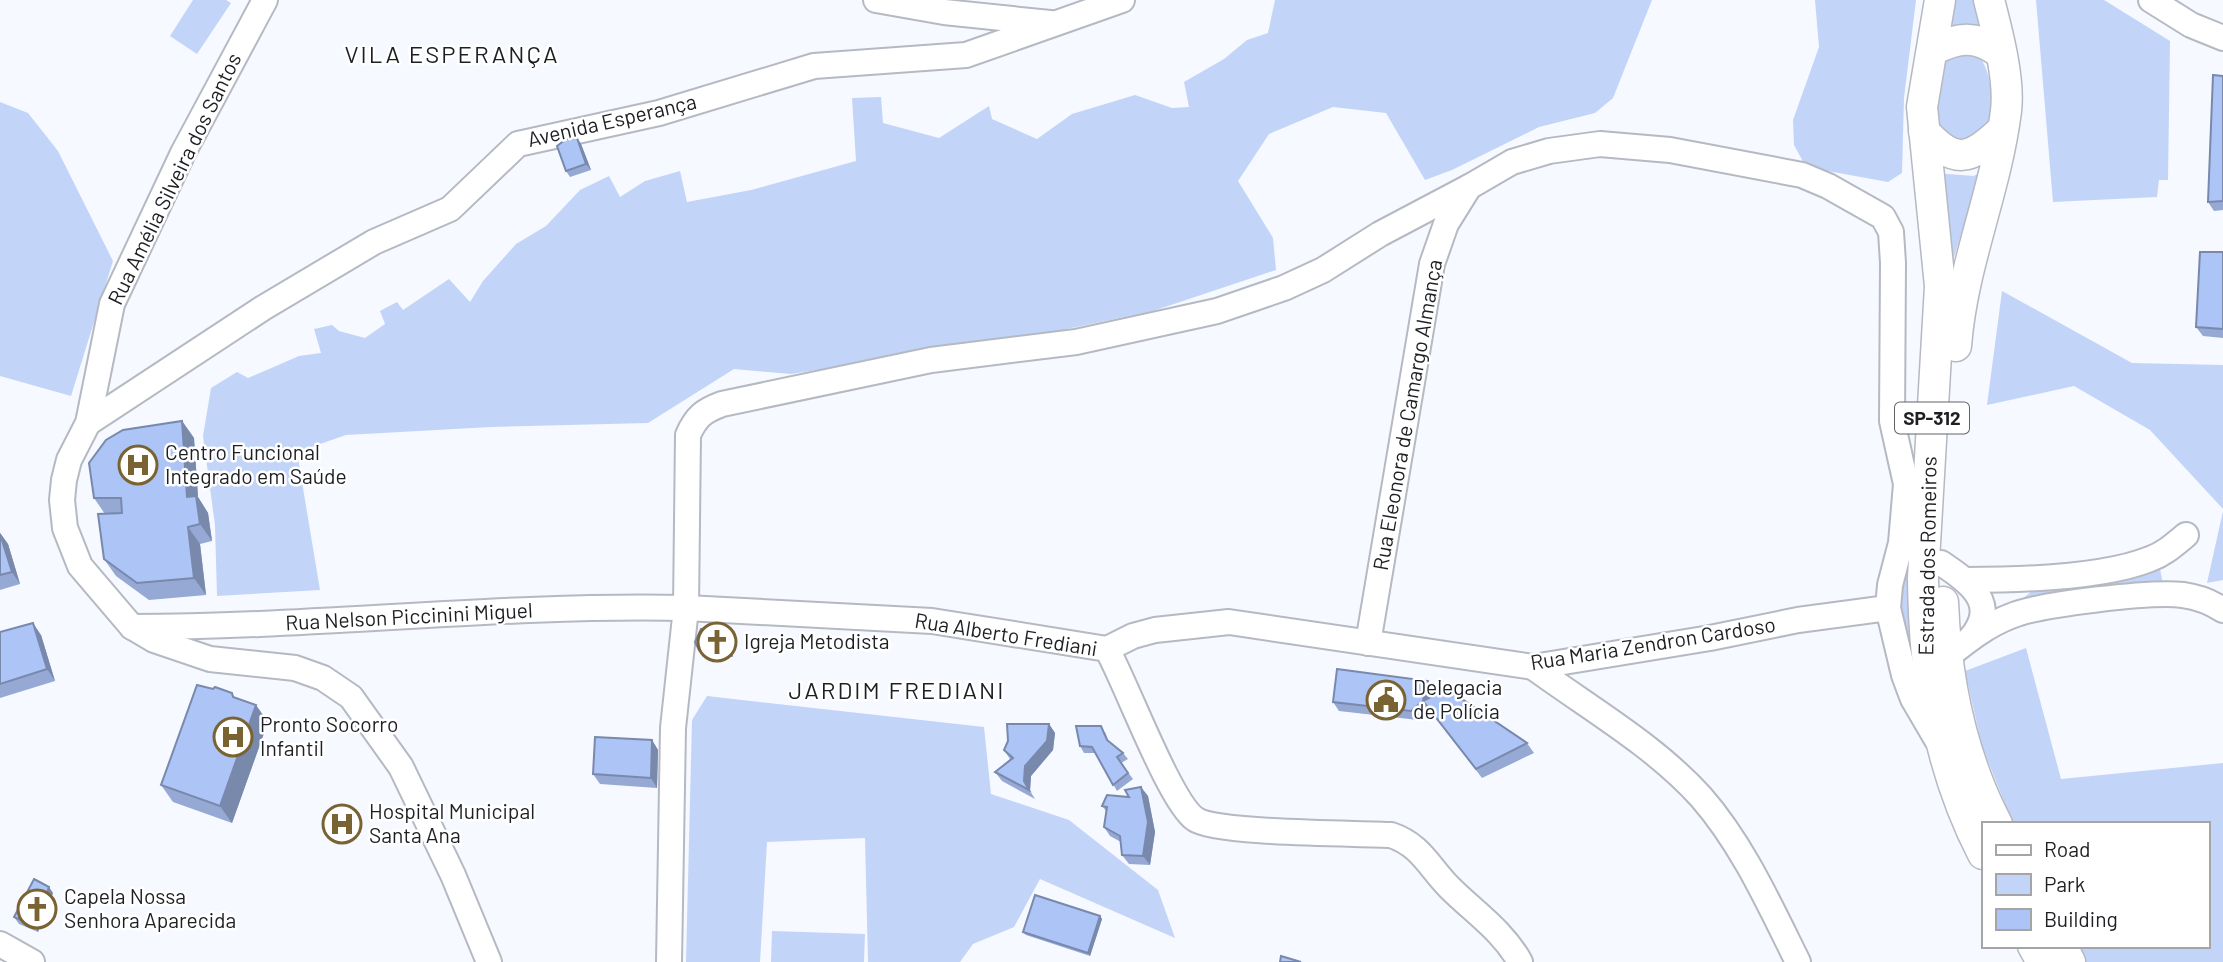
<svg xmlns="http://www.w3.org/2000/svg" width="2223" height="962" viewBox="0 0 2223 962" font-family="Barlow,sans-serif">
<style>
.green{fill:#c3d4f9}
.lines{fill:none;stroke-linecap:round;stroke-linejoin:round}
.minor-casing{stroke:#b5b9c2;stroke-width:28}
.major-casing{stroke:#b5b9c2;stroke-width:33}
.minor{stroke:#fff;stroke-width:24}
.major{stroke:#fff;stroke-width:30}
.wall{fill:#95a9d4}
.shaded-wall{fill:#7989ac}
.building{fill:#adc4f6;stroke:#7989ac;stroke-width:2}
.labels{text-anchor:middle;stroke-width:5;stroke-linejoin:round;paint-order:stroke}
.shield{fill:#fff;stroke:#616264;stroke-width:2}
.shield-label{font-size:19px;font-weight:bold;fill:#1d1f22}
.street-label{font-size:21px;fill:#1d1f22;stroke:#fff}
.poi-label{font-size:21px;fill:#1d1f22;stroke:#fff;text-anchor:start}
.quarter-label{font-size:24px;letter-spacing:2px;fill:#1d1f22;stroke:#fff}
</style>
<rect width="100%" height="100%" fill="#f6f9ff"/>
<!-- green -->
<g class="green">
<path d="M193 0H226L231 3 197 54 170 36Z"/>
<path d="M1275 0H1652L1613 98 1595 113 1539 127 1452 170 1425 180 1386 113 1333 107 1269 134 1238 181 1273 238 1276 270 1153 311 1019 339 791 374 734 369 648 423 491 427 346 435 297 452 320 590 217 596 215 525 203 436 211 388 237 372 248 378 299 356 321 353 314 329 332 325 339 331 365 338 385 324 380 311 397 302 403 310 449 279 470 302 483 281 516 244 546 226 580 190 609 176 620 197 645 181 680 171 687 202 751 190 856 161 852 98 881 97 883 123 939 138 989 106 992 119 1037 139 1072 114 1135 95 1172 108 1189 107 1184 82 1224 59 1247 40 1268 33Z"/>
<path d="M1815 0H1916L1904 98 1902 173 1888 182 1806 167 1794 145 1793 120 1819 47Z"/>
<path d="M1948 0H1980L1988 32 1950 34Z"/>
<path d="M2036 0H2104L2170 41 2168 180H2159L2157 197 2053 202Z"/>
<path d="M1975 50C1996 74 1998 124 1975 147L1940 138 1931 95 1942 57Z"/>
<path d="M0 102 28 113 58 151 113 261 71 396 0 376Z"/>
<path d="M1980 172 1951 267 1935 173 1974 176Z"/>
<path d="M2002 291 2132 363 2223 365V509L2150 430 2074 386 1987 405Z"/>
<path d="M2223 511V580L2207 583Z"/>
<path d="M1910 528 1922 697 1898 620Z"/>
<path d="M2160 569 2164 589 2012 607 2036 588Z"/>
<path d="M2026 648 2061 779 2223 763V962H2083L2075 946H2207V824H2013L1982 746 1965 671Z"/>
<path d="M707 696 984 727 991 794 1069 820 1158 890 1175 938 1040 879 1014 927 973 944 960 962H868L865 838 767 842 760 962H686L692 720Z"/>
<path d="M772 931 865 934 864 962H771Z"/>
</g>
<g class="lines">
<defs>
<g id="minor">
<path d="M265 0 183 153 112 304 88 423 69 460 64 480 62 500 65 528 80 566 132 627 154 640 210 659 295 668 323 678 351 697 401 767 453 875 489 962"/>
<path d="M876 0 944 12 1050 23"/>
<path d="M2151 0 2191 25 2223 38"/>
<path d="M88 423 263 308 374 242 450 209 518 144 659 113 814 66 966 55 1122 0"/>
<path d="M1941 563C1969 582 2000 603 1971 638"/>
<path d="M1966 580C2017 580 2103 578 2150 559 2164 554 2174 545 2186 535"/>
<path d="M132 627C317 627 501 604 686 608L688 435C696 417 703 411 722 404L931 360 1076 342 1217 311 1284 288 1323 270 1380 234 1469 187"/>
<path d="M1368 643 1432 264 1446 224 1469 187 1512 162 1549 151 1600 144 1670 150 1802 175 1828 186 1883 217 1891 232 1893 263 1892 421 1906 484 1901 543 1890 585 1888 608 1904 675 1913 699 1937 740"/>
<path d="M1107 649 1133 636 1155 630 1229 622 1533 667 1710 638 1798 620 1888 608"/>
<path d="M1947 657C1967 641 1987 625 2011 616 2039 604 2153 591 2183 595 2197 597 2211 602 2223 610"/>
<path d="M1533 667C1589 708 1654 745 1701 797 1743 845 1770 906 1798 962"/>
<path d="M0 944 32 962"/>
<path d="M669 962 673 728 686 608 932 621 1107 649C1126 683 1170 802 1195 819 1216 834 1356 833 1391 835 1421 845 1429 867 1450 888 1474 912 1503 931 1520 962"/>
</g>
<g id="major">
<path d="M1940 0 1922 107 1940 286 1923 578C1924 675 1938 767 1983 854"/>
<path d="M1933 50C1958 37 1976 35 1999 52"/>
<path d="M1924 131C1954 165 1970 161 2002 130"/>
<path d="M1956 346C1962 265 1996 191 2006 111 2010 79 1997 31 1989 0"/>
<path d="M1943 602C1946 679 1961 755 1997 824"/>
<path d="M2033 946 2042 962"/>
<path d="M2062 946 2070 962"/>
</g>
</defs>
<!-- minor casing -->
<use href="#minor" class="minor-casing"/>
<!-- major casing -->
<use href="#major" class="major-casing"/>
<!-- minor -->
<use href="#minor" class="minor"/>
<!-- major -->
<use href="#major" class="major"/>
</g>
<!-- wall -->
<g class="wall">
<path d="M2223 76V210L2214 211 2208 202Z"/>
<path d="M577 138 581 144 591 170 570 177 566 171Z"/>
<path d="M2223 252V338L2203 336 2196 327Z"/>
<path d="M182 421 194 438 198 497 208 513 212 541 200 544 206 595 149 600 116 576 104 559 105 514 94 498Z"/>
<path d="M0 533 8 544 20 584 0 590Z"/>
<path d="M0 632 41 635 55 681 0 698Z"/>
<path d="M732 634 733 657H703L699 650Z"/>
<path d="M1428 681 1435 690 1433 695 1527 743 1534 753 1482 778 1430 710 1418 720 1339 711 1333 702Z"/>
<path d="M213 689 232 693 235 698 268 722 232 823 173 802 161 785Z"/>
<path d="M1049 724 1055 733 1053 750 1031 776 1030 791 1035 799 1002 781 995 772 1010 759 1004 750Z"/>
<path d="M1105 732 1109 742 1123 753 1128 759 1121 763 1133 779 1117 791 1096 753H1084L1080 746Z"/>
<path d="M652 740 658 750 657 788 600 784 593 774Z"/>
<path d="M1148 796 1155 832 1150 865 1129 864 1122 855 1121 842 1110 836 1104 827 1107 812 1102 806 1129 797Z"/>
<path d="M53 893 38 932 19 924 14 917Z"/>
<path d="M1100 916 1102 919 1090 956 1026 935 1023 932Z"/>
</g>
<!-- shaded-wall -->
<g class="shaded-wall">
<path d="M577 138 581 144 591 170 586 164Z"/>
<path d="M182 421 194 438 198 497 208 513 212 541 200 524 187 497Z"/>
<path d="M188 527 200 544 206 595 194 578Z"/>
<path d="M0 533 8 544 20 584 12 572Z"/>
<path d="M33 623 41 635 55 681 47 669Z"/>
<path d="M728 628 732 634 733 657 729 650Z"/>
<path d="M1428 681 1435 690 1430 709 1423 701Z"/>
<path d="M256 705 268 722 232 823 220 806Z"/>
<path d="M1049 724 1055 733 1053 750 1031 776 1030 791 1035 799 1024 781 1025 766Z"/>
<path d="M652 740 658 750 657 788 651 778Z"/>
<path d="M1141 787 1148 796 1155 832 1150 865 1143 856Z"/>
<path d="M49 887 53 893 38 932 34 926Z"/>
<path d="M1100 916 1102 919 1090 956 1088 953Z"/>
</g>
<!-- building -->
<g class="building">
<path d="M2213 75 2223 76V201L2208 202Z"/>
<path d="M577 138 586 164 566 171 557 146 566 139Z"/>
<path d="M2200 252H2223V329L2196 327Z"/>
<path d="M182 421 187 497 196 496 200 524 188 527 194 578 137 583 104 559 98 514 122 513 121 498H94L89 463 106 440 123 430Z"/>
<path d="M0 534 12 572 0 575Z"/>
<path d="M33 623 47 669 0 684V632Z"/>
<path d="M728 628 729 650H699L695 642 701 629Z"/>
<path d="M1337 669 1428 681 1423 701 1447 689 1527 743 1476 769 1423 701 1411 711 1333 702Z"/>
<path d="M197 685 213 689 215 687 232 693 233 697 256 705 220 806 161 785Z"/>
<path d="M1007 724H1049L1047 741 1025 766 1024 781 1029 790 995 772 1013 758 1004 750 1008 741Z"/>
<path d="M1076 726H1101L1107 740 1123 753 1117 757 1128 773 1113 785 1092 747 1080 746Z"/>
<path d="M595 737 652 740 651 778 593 774Z"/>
<path d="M1141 787 1148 822 1143 856 1122 855 1120 836 1104 827 1107 807 1102 806 1107 795 1129 797 1125 790Z"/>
<path d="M34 879 49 887 34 926 14 917Z"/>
<path d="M1035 895 1100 916 1088 953 1023 932Z"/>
<path d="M1281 956 1301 962H1280Z"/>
</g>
<!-- icons -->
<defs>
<symbol id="hospital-ring" viewBox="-11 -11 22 22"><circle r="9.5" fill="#fff" stroke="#796333" stroke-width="1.5"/><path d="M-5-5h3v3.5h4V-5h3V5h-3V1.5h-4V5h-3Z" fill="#796333"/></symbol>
<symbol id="church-ring" viewBox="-11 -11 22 22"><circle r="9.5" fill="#fff" stroke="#796333" stroke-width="1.5"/><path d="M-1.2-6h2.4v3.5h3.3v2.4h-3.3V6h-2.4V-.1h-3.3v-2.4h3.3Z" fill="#796333"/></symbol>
<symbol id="civic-ring" viewBox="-11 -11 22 22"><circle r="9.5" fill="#fff" stroke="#796333" stroke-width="1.5"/><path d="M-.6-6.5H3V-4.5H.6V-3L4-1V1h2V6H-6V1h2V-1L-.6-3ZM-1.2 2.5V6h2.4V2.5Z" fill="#796333"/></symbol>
</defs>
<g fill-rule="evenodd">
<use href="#hospital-ring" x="116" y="443" width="44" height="44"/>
<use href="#church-ring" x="695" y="620" width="44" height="44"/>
<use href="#civic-ring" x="1364" y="678" width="44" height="44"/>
<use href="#hospital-ring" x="211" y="715" width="44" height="44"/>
<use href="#hospital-ring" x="320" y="802" width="44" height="44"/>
<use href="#church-ring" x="15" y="887" width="44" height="44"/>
</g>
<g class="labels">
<!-- shield labels -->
<rect class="shield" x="1895" y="402.5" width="74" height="31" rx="5"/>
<g class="shield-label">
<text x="1932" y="425">SP-312</text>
</g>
<!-- street labels -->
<g class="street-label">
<text transform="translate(612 121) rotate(-13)" y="7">Avenida Esperança</text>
<text transform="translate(175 179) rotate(-64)" y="7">Rua Amélia Silveira dos Santos</text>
<text transform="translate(1408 415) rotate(-80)" y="7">Rua Eleonora de Camargo Almança</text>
<text transform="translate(1928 556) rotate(-89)" y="7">Estrada dos Romeiros</text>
<text transform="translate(409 617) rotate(-3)" y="7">Rua Nelson Piccinini Miguel</text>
<text transform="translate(1006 635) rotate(9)" y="7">Rua Alberto Frediani</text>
<text transform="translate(1653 644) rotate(-9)" y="7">Rua Maria Zendron Cardoso</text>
</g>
<!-- poi labels -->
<g class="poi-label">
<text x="165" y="460">Centro Funcional<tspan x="165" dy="24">Integrado em Saúde</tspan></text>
<text x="744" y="649">Igreja Metodista</text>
<text x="1413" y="695">Delegacia<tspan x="1413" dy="24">de Polícia</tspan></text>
<text x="260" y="732">Pronto Socorro<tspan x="260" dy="24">Infantil</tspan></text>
<text x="369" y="819">Hospital Municipal<tspan x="369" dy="24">Santa Ana</tspan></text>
<text x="64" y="904">Capela Nossa<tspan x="64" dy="24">Senhora Aparecida</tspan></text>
</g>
<!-- quarter labels -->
<g class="quarter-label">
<text x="452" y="63">VILA ESPERANÇA</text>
<text x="897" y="699">JARDIM FREDIANI</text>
</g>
</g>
<!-- legend -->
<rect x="1982" y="822" width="228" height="126" fill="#ffffff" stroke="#a5a5a7" stroke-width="2"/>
<rect x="1996" y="845" width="35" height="10" fill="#ffffff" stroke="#a5a5a7" stroke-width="2"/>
<text x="2044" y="857" font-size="21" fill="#1d1f22">Road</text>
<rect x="1996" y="874" width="35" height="21" fill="#c3d4f9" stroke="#a5a5a7" stroke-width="2"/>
<text x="2044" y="892" font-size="21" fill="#1d1f22">Park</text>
<rect x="1996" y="909" width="35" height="21" fill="#adc4f6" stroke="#a5a5a7" stroke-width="2"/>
<text x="2044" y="927" font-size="21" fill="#1d1f22">Building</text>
</svg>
